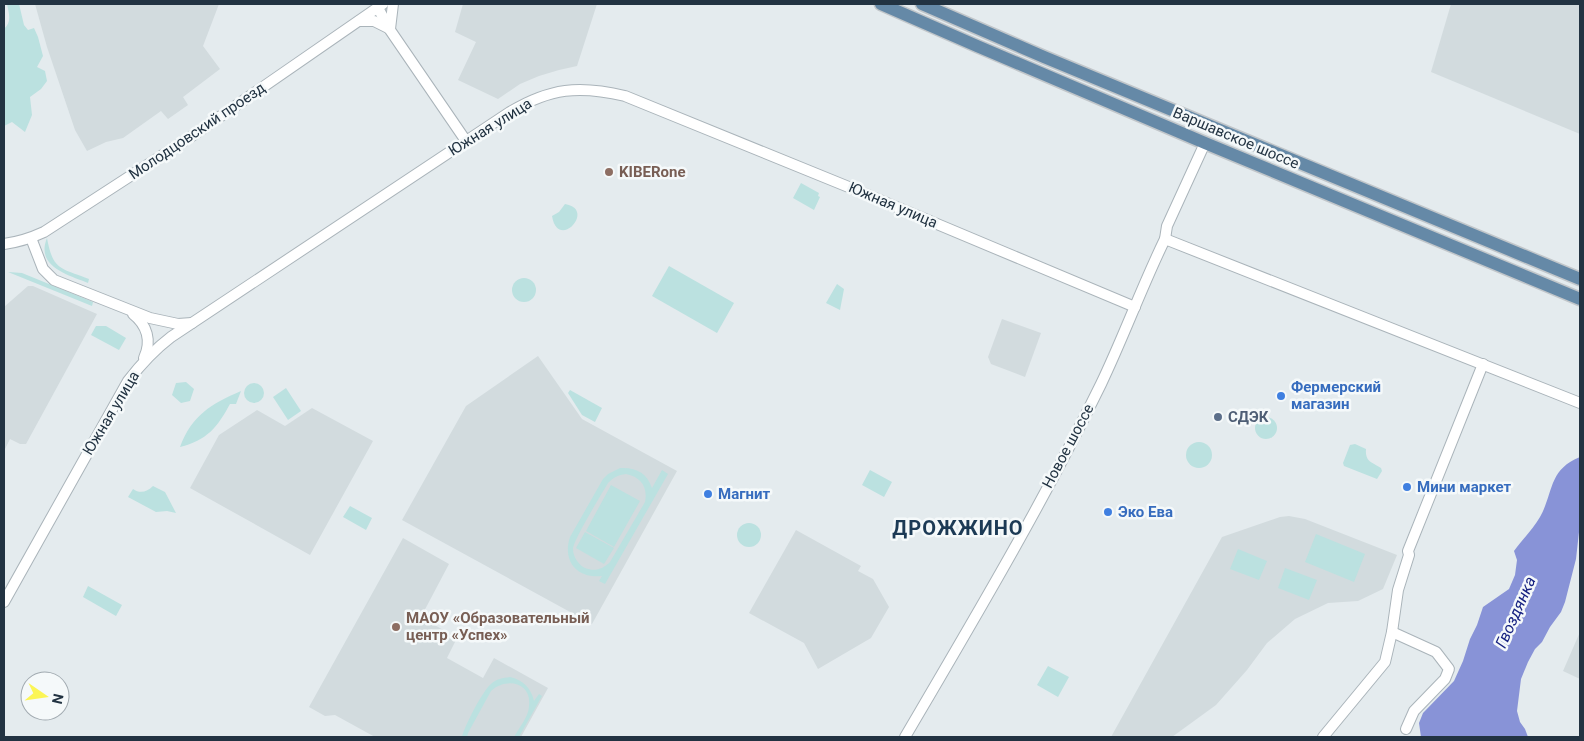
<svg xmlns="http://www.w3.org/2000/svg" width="1584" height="741" viewBox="0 0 1584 741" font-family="Roboto,sans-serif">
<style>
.built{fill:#d2dbde}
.green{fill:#bbe1e0;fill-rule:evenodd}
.water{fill:#8893d7}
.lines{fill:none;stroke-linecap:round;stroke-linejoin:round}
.minor-casing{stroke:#aab4ba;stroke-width:12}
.major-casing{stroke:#c1c6ca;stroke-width:15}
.minor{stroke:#fff;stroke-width:10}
.major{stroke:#6589a7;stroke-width:12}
.education-dot{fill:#8d6e63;stroke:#f5f9fa;stroke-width:2}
.shop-dot{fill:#3f7fe0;stroke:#f5f9fa;stroke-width:2}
.service-dot{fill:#5c6f8a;stroke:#f5f9fa;stroke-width:2}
.labels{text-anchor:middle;stroke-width:5;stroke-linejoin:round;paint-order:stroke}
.street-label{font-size:15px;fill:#223342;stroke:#f5f9fa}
.education-label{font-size:15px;font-weight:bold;fill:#785e54;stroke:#f5f9fa;text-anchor:start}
.shop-label{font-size:15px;font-weight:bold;fill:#366cbe;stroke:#f5f9fa;text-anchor:start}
.service-label{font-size:15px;font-weight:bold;fill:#4e5e75;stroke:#f5f9fa;text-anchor:start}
.water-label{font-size:16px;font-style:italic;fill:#172382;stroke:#f5f9fa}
.district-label{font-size:20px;font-weight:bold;letter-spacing:1px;fill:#1c3a55;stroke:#f5f9fa}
</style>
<rect width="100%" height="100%" fill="#e4ebee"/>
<!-- built -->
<g class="built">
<path d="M35 4H219L203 46 220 69 183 97 188 105 168 119 161 111 123 138 106 142 87 151 75 130 47 47Z"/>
<path d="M463 4H597L577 66 559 70 539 76 520 84 498 99 458 80 476 42 455 32Z"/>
<path d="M1451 4H1580V134L1431 72Z"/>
<path d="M28 286H33L97 314 26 444H20L10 439 4 451V307Z"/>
<path d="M1002 319 1041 333 1025 377 991 364 988 357Z"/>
<path d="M538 356 582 419 677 471 592 624 402 520 466 406Z"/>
<path d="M312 408 373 441 310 555 190 488 219 435 257 410 285 426Z"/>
<path d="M1289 516 1305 519 1397 555 1383 589 1358 601 1328 603 1295 619 1267 643 1247 670 1216 705 1172 737H1111L1222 537 1280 517Z"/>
<path d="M796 530 861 566 858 571 873 579 889 607 871 638 818 669 804 643 749 613Z"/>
<path d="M403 538 449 564 421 617 457 638 447 658 483 678 494 658 548 688 521 737H375L335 715 325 716 309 707Z"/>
<path d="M1580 632V679L1563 671Z"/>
</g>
<!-- green -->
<g class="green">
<path d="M7 4H19L24 25 28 30 34 28 38 37 43 56 37 67 45 71 47 81 41 89 30 97 32 115 25 132 12 122 4 126V29C12 22 9 14 7 4Z"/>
<path d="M801 183 819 193 818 196 820 197 814 210 793 198Z"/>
<path d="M565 204C597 209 558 252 552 216L559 212Z"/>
<path d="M47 238C53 271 61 268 89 279L88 283C69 275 35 267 47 238Z"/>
<path d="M669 266 734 303 717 333 652 296Z"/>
<path d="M8 272 22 273 93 302 92 306Z"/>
<circle cx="524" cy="290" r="12"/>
<path d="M837 284 844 289 840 310 826 303Z"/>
<path d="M96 326H106L126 338 119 350 91 335Z"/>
<path d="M186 382 194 389 190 401 181 403 172 395 176 383Z"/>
<circle cx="254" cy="393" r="10"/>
<path d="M286 388 301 411 288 420 273 397Z"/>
<path d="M570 390 602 408 595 422 582 415 568 393Z"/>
<path d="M241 391 236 404H230C217 428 207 440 180 447 192 415 211 404 241 391Z"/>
<circle cx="1266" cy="428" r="11"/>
<circle cx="1199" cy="455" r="13"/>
<path d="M1355 444 1366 449C1365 462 1372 462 1381 468L1382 471 1377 479 1344 466 1343 463 1350 445Z"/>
<path d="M620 468C636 467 647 473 652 488L662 470 668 474 605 584 599 581 602 576C577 579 562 561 570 537L603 479 608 474ZM626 474C641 477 648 487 645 502L610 562C603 569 595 572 585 568 579 565 573 557 573 549 574 539 601 495 608 483 614 477 618 475 626 474Z"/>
<path d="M870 470 892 482 884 497 862 485Z"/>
<path d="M611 485 640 501 614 547 586 531Z"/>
<path d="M153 486 165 492 176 513 167 511 156 512 128 497 133 489C140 494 147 492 153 486Z"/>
<path d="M350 506 372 518 366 530 343 517Z"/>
<circle cx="749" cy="535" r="12"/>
<path d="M585 532 614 548 604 564 576 548Z"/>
<path d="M1316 534 1365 554 1354 582 1305 562Z"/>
<path d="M1238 549 1267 561 1259 580 1230 569Z"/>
<path d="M1285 568 1317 580 1309 600 1278 588Z"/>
<path d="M88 586 122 605 116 616 83 597Z"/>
<path d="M1048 666 1069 677 1058 697 1037 685Z"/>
<path d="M510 677C523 680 531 688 534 701L539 694 542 696 519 737H514C519 728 529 716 529 706 532 682 506 677 491 691L468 733 467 737H462C464 727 483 690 491 684 496 679 503 678 510 677Z"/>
</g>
<!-- water -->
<path class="water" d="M1580 457V523L1576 559 1565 602 1561 612 1550 627 1542 642 1535 649 1528 662 1521 679 1517 711 1520 722 1525 729 1528 737H1421L1419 723 1423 713 1454 681 1463 661 1470 639 1477 625 1483 607 1509 589 1515 575 1517 560 1514 551C1522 540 1533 529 1540 517 1554 492 1548 470 1580 457Z"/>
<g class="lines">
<defs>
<g id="minor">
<path d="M378 8 390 30 466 141"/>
<path d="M359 21H374L390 29"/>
<path d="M390 29 393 4"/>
<path d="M31 238 43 269 54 280 150 318 178 324 192 323"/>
<path d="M1165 239 1580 403"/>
<path d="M4 244C19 242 31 238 44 232L195 134 383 4"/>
<path d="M133 314C147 325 152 341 144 358"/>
<path d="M4 602 128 381C141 364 154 350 171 337L510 112C550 88 579 85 625 96L856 190 1135 307"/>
<path d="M1392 632 1436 652 1449 669 1445 679 1414 711 1406 729"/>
<path d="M905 737C973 621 1042 505 1101 384 1124 336 1142 286 1165 239L1167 226 1205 143"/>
<path d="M1323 737 1385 662 1392 632 1398 590 1409 555 1408 551 1483 364"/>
</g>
<g id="major">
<path d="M881 4 977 46 1205 143 1580 299"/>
<path d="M922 4 1044 57 1580 279"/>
</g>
</defs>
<!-- minor casing -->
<use href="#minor" class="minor-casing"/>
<!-- major casing -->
<use href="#major" class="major-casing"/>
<!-- minor -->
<use href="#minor" class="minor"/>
<!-- major -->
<use href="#major" class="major"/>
</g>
<!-- markers -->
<g class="education-dot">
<circle cx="609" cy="172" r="5"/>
<circle cx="396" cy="627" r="5"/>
</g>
<g class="shop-dot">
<circle cx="1281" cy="396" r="5"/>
<circle cx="1407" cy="487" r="5"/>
<circle cx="708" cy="494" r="5"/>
<circle cx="1108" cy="512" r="5"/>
</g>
<circle class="service-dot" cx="1218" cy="417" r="5"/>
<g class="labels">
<!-- street labels -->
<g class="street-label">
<text transform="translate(490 127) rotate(-32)" y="5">Южная улица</text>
<text transform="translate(197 131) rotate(-34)" y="5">Молодцовский проезд</text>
<text transform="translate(1236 138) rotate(23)" y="5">Варшавское шоссе</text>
<text transform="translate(893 205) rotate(23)" y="5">Южная улица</text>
<text transform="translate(111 413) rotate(-59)" y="5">Южная улица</text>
<text transform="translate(1068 446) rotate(-62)" y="5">Новое шоссе</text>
</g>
<!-- education labels -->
<g class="education-label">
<text x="619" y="177">KIBERone</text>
<text x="406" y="623">МАОУ «Образовательный<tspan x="406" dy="17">центр «Успех»</tspan></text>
</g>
<!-- shop labels -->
<g class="shop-label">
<text x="1291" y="392">Фермерский<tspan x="1291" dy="17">магазин</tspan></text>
<text x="1417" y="492">Мини маркет</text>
<text x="718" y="499">Магнит</text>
<text x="1118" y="517">Эко Ева</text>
</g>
<!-- service labels -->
<g class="service-label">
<text x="1228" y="422">СДЭК</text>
</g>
<!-- water labels -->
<g class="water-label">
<text transform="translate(1515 612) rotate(-66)" y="6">Гвоздянка</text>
</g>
<!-- district labels -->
<g class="district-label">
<text x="958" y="535">ДРОЖЖИНО</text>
</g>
</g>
<!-- border -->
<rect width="1584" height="741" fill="none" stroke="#223342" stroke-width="10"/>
<!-- north arrow -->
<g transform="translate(45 696) rotate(103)"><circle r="24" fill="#f5f9fa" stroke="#a1aab0"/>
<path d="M0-4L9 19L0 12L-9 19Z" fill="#fbf555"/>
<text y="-8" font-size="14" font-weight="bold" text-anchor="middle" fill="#223342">N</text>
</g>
</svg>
